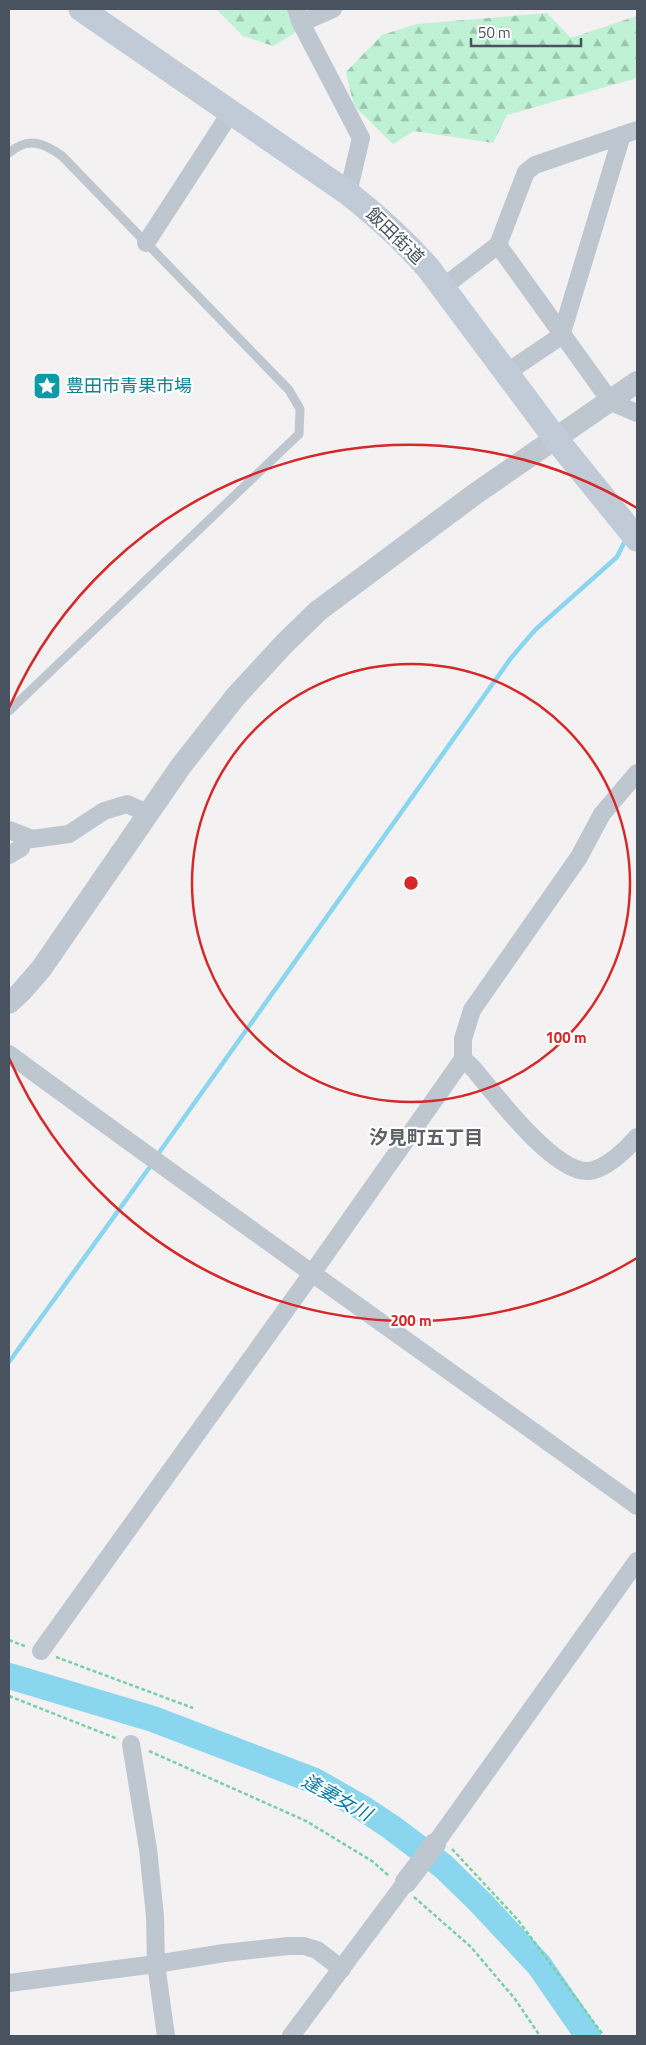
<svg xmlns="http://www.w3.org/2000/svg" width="646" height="2045" viewBox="0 0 646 2045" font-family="'Titillium Web','Noto Sans JP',sans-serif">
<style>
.forest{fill:url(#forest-firs)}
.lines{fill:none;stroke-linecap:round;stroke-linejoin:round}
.stream{stroke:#8bd6ef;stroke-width:4.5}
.river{stroke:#8bd6ef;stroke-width:26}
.path{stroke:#76d0a7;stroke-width:2.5;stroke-dasharray:4 2.5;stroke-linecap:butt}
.service{stroke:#bec7d0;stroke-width:9}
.minor{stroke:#bec7d0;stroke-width:18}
.tertiary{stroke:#bec7d0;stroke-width:22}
.secondary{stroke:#c1cbd8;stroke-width:25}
.ring{fill:none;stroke:#d62828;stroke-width:2.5}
.labels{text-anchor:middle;stroke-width:4.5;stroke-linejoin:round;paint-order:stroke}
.street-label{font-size:18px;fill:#48535f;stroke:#fff}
.culture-label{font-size:18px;fill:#0d838f;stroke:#fff;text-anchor:start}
.neighbourhood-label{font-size:19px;font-weight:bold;fill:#5d6166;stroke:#fff}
.water-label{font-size:19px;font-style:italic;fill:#097ca1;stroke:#fff}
.centre{fill:#d62828;stroke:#fff;stroke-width:2.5}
.ring-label{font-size:15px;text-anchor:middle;font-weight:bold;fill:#d62828;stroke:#fff;stroke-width:4.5;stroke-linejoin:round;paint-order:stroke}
</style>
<defs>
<pattern id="forest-firs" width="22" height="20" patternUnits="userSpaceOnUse" patternTransform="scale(1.25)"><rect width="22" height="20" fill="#bff1d4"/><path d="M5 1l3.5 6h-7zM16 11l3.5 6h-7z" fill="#9dc6af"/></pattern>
</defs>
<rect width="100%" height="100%" fill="#f3f1f1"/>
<!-- forest -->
<g class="forest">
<path d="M216 9H286L296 32 273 46 243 36Z"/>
<path d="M547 13 571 38 637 16V78L507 115 493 143 414 131 393 144 354 106 346 72 382 35 417 24Z"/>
</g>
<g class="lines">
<!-- stream -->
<g class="stream">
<path d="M156 1157 511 658 535 630 617 557 626 539"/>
<path d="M9 1362 152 1164"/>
</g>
<!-- river -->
<path class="river" d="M9 1676 153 1719 315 1781 364 1809 391 1827 443 1866 480 1902 539 1965 588 2036"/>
<!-- path -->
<g class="path">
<path d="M9 1640 27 1647"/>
<path d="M56 1657 193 1708"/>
<path d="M9 1696 118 1739"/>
<path d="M149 1751 306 1821 372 1861 389 1876"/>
<path d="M452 1849 518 1920 604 2036"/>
<path d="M414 1897 471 1947 515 1999 540 2036"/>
</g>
<!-- service -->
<path class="service" d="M9 153C28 136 44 143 62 156L289 390 300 409 299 434 9 711"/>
<!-- minor -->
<g class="minor">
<path d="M296 9 301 23 361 138 348 193"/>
<path d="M301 23 333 9"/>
<path d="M146 243 231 112"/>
<path d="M498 245 611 402 637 413"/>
<path d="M442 288 498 245 526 172 535 165 637 130"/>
<path d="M506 373 561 336 622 135"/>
<path d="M9 830 32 839 69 834 104 811 127 804 149 814"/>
<path d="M9 855 21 848 24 836"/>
<path d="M9 1054C217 1207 428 1355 637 1506"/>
<path d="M463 1059 472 1067C494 1093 552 1171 587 1171 604 1171 627 1149 637 1137"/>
<path d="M41 1651 313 1272 463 1059V1039L472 1010 579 857 602 814 637 773"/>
<path d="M131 1744 148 1849 155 1916 156 1964 166 2036"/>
<path d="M435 1844 637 1561"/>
<path d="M9 1983 156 1964 224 1953 288 1946H304L317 1950 342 1969"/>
<path d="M291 2036 406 1882"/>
</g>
<!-- tertiary -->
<g class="tertiary">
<path d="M9 1003 21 992 41 969 181 766 236 696 285 643 318 611 475 494 637 382"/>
<path d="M406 1882 435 1844"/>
</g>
<!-- secondary -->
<path class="secondary" d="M81 9 348 193C377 216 404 240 429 269L555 438 637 539"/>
</g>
<!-- distance rings -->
<g class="ring">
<circle cx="411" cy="883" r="219"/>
<path d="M637 1258A438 438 0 0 1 9 1058M9 708A438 438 0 0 1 637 508"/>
</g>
<!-- icons -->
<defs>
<symbol id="sight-square" viewBox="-11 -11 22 22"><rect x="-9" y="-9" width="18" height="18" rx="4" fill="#0f9aa8" stroke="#fff"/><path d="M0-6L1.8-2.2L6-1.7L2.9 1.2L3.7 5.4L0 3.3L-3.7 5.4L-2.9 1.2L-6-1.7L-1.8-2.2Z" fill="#fff"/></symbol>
</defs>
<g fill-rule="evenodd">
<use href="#sight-square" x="31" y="370" width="32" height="32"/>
</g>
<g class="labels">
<!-- street labels -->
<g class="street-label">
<text transform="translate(395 236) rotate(44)" y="6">飯田街道</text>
</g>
<!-- culture labels -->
<g class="culture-label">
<text x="66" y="392">豊田市青果市場</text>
</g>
<!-- neighbourhood labels -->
<g class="neighbourhood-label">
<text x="426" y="1144">汐見町五丁目</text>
</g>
<!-- water labels -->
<g class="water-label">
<text transform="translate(337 1797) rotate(29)" y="7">逢妻女川</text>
</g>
</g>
<circle cx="411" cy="883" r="8" class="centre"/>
<g class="ring-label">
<text x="566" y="1043">100 m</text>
<text x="411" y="1326">200 m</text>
</g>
<!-- border -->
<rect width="646" height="2045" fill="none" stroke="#48535f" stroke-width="20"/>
<!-- scale -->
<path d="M471 38v8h110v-8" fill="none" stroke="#48535f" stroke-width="2.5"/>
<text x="478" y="38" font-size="15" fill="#48535f" stroke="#ffffff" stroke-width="4" paint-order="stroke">50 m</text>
</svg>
